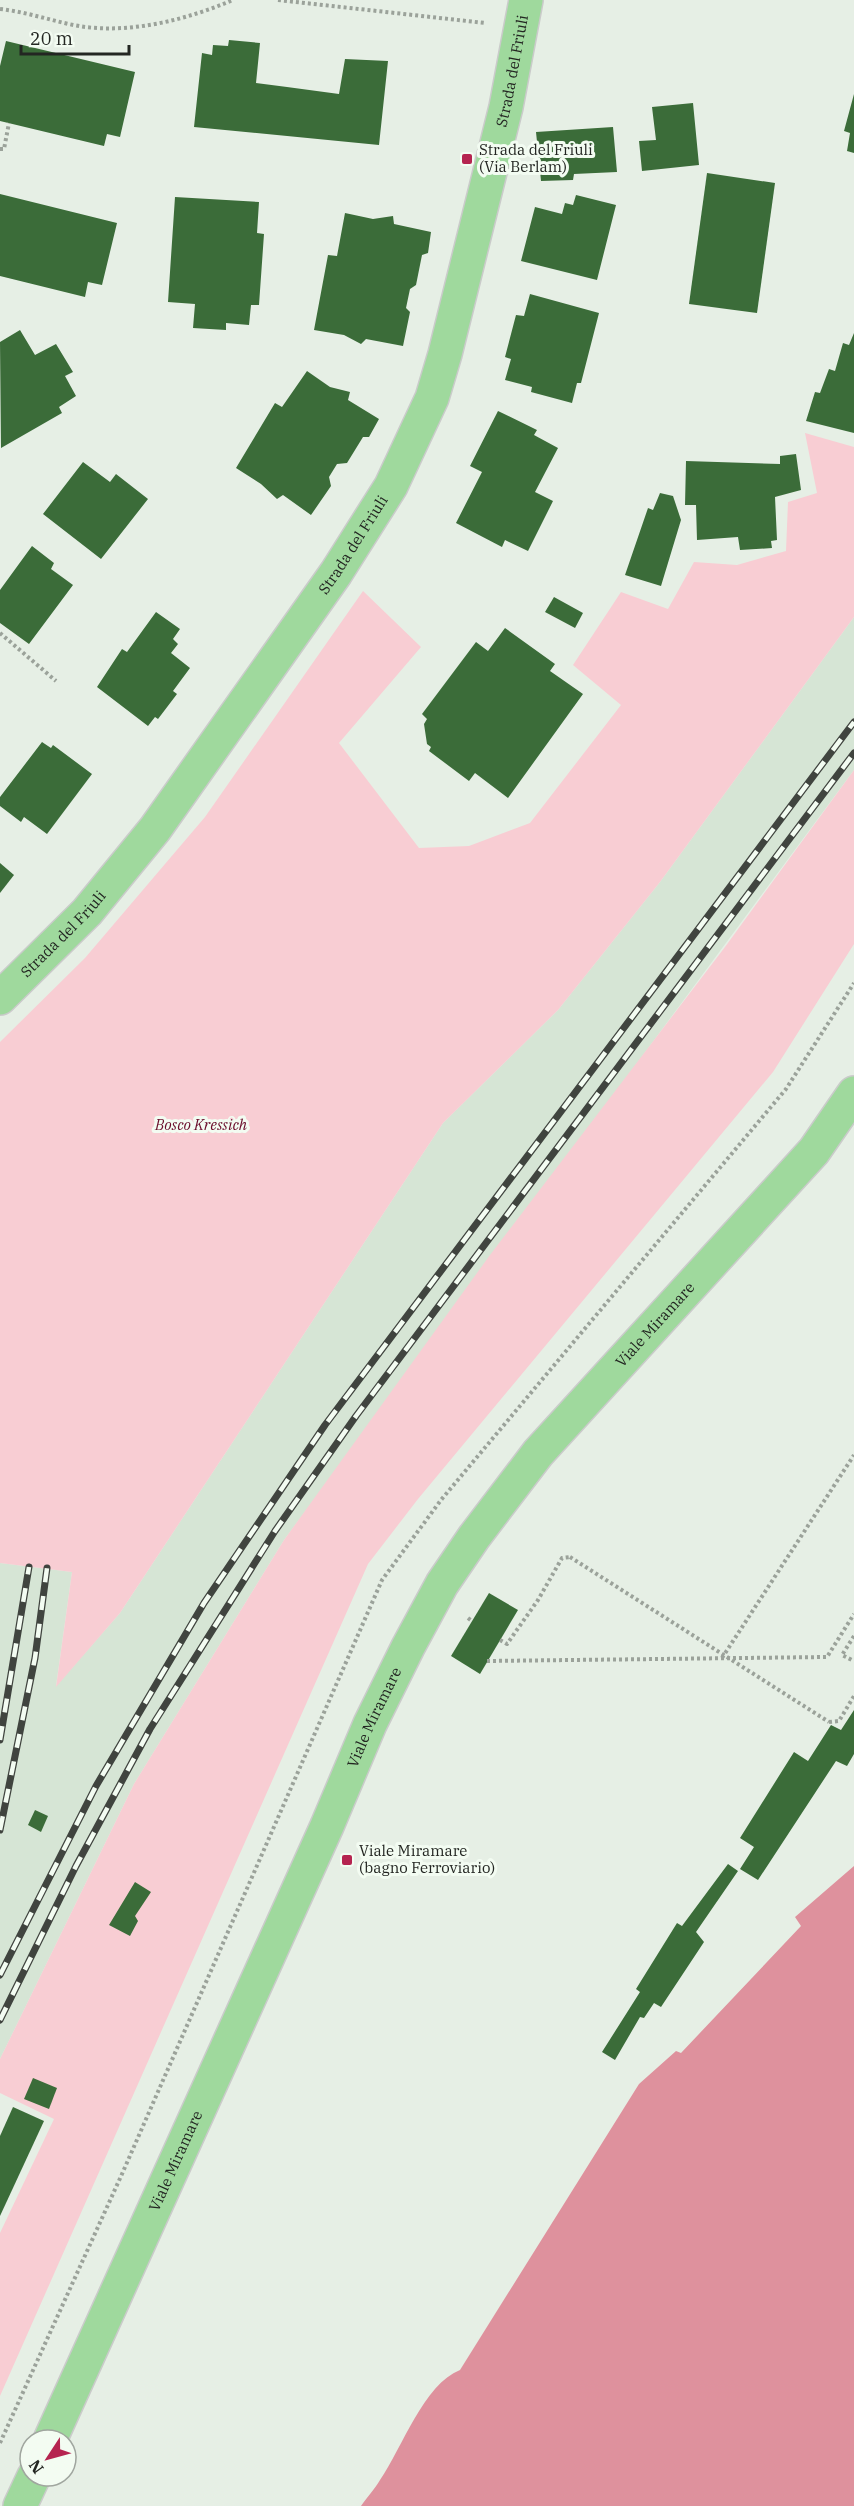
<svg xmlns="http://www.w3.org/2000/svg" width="854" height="2506" viewBox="0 0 854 2506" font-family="'IBM Plex Serif',serif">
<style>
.built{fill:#d6e5d5}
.green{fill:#f8cdd3}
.water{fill:#de919d}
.building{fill:#3b6c39}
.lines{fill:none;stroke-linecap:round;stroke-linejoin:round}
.major-casing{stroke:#cacbca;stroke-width:36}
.path{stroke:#9ba29a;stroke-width:4;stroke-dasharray:3 3;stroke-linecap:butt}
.major{stroke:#9fd99d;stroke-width:33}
.rail-casing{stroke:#40443f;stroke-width:7}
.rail{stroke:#f3fcf2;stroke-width:4.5;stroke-dasharray:14;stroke-linecap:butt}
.path-bridge{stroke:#9ba29a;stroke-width:4;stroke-dasharray:3 3;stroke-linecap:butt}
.poi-dot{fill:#b52450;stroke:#f3fcf2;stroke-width:2}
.labels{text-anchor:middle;stroke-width:6;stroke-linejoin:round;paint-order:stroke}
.street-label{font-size:15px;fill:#232622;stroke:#f3fcf2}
.poi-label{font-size:15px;fill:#232622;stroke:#f3fcf2;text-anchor:start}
.park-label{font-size:15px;font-style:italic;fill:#6a0c2a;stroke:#f3fcf2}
</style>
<rect width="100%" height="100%" fill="#e6efe5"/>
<!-- built -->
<path class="built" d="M854 617V770L284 1540 134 1784 0 2059V1563L72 1572 56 1686 120 1613 443 1123 558 1010 660 882Z"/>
<!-- green -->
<g class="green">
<path d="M805 433 854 447V617L660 882 558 1010 443 1123 120 1613 56 1687 72 1572 0 1563V1042L85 958 205 817 363 591 421 647 339 743 419 848 469 846 530 823 621 705 573 665 621 592 668 609 694 562 737 565 786 551 788 502 817 493Z"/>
<path d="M854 770V944L773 1072 418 1499 368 1564 0 2396V2233L54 2119 0 2093V2059L134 1784 284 1540 490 1255 725 947Z"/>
</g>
<!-- water -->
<path class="water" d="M854 1866V2506H361C367 2497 375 2489 380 2480 402 2448 424 2384 460 2370L639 2084 676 2051 681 2053 801 1926 795 1917Z"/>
<!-- building -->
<g class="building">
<path d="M229 40 260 43 256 83 287 87 339 94 345 59 388 61 379 145 194 127 202 53 212 55 213 45 228 46Z"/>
<path d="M6 41 135 72 120 137 107 134 104 146 0 121V66Z"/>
<path d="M854 94V153L847 151 850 133 844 131Z"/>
<path d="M693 103 699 165 642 171 639 141 656 140 652 107Z"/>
<path d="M613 127 617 172 574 174 573 180 541 181 536 132Z"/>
<path d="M707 173 775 183 757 313 689 304Z"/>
<path d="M0 194 117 223 102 285 88 282 85 297 0 276Z"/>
<path d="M576 195 616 205 597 280 521 261 535 207 562 214 565 203 573 205Z"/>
<path d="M175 197 259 202 257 233 264 234 259 305H251L249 325 226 323V330L193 328 195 304 168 302Z"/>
<path d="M345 213 373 219 393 216 394 224 431 232 428 253 422 255 416 285 410 289 406 308 410 312 403 346 366 339 361 344 344 335 314 330 328 255 337 256Z"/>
<path d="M530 294 599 313 581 383H577L572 403 531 392 532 387 505 380 511 359 505 357 516 315 524 316Z"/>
<path d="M20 330 35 355 56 344 73 372 65 376 76 396 59 407 62 413 1 448 0 342Z"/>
<path d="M854 333V433L806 421 815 392 820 393 829 369 835 371 843 343 849 345Z"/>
<path d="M307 371 330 387 350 392 348 400 379 419 369 437H363L347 463 337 464 329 477 331 486 311 515 283 495 277 499 261 484 236 468 275 403 282 407Z"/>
<path d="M498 411 537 430 534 435 558 448 535 492 553 501 528 551 505 540 502 547 456 523 482 472 470 466Z"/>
<path d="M796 454 801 490 775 497 777 540 771 541 772 548 740 550 738 537 697 540 696 505H685L686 461 780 464V456Z"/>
<path d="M83 462 110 482 116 474 148 499 101 559 43 514Z"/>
<path d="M660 493 673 496 681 520 661 586 625 575 648 508 653 510Z"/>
<path d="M32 546 54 563 51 569 73 585 29 644 0 623V590Z"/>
<path d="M554 597 583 613 575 628 545 612Z"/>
<path d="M156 612 180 629 173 639 178 644 171 653 190 668 173 691 177 694 158 719 155 717 148 726 97 687 122 649 127 652Z"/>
<path d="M505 628 555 664 550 671 583 694 508 798 475 773 469 781 429 751 431 747 427 744 424 724 427 719 422 714 476 642 488 651Z"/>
<path d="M42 742 51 748 53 745 92 774 47 834 24 817 21 822 0 806V797Z"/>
<path d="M0 863 14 875 0 893Z"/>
<path d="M489 1593 518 1610 480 1674 451 1656Z"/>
<path d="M854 1710V1754L847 1766 836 1761 758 1880 740 1869 754 1847 740 1838 794 1752 808 1761 831 1725 841 1730Z"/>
<path d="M35 1810 48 1816 41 1832 28 1825Z"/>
<path d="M728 1864 738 1871 696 1932 704 1942 661 2007 654 2003 644 2018 640 2017 615 2060 602 2052 640 1992 636 1989 677 1923 682 1926Z"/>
<path d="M135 1882 151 1892 135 1916 138 1921 130 1936 109 1925Z"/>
<path d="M33 2078 57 2088 49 2109 24 2099Z"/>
<path d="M13 2107 44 2121 0 2216V2136Z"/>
</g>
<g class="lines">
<defs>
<g id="major">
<path id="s1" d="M0 998 87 912 155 829 336 573 391 486 432 398 445 354 506 107 526 0"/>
<path id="s2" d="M50 2440 327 1826 370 1724 408 1647 442 1584 474 1537 538 1453 814 1151 854 1093"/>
<path d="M20 2506 34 2476"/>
</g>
</defs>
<!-- major casing -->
<use href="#major" class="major-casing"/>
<!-- path -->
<g class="path">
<path d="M278 0 485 23"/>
<path d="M0 9C29 12 57 23 85 27 135 33 188 19 233 0"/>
<path d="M0 149H4L9 123"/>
<path d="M0 633 56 681"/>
<path d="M468 1618 472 1621"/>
<path d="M854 1636 842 1655 854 1661"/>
<path d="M500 1640 507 1644 538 1600 562 1558 570 1557"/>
<path d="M722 1658 854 1455"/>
<path d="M487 1661 827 1657 854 1614"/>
<path d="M829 1722 839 1721 854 1696"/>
<path d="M0 2443 122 2174 382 1580 441 1500 786 1089 854 983"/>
</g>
<!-- major -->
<use href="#major" class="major"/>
<defs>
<g id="rail">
<path d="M0 1740 29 1567"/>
<path d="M0 1830 35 1658 47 1568"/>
<path d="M0 1975 96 1786 204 1603 325 1425 854 722"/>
<path d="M0 2020 76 1866 150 1729 275 1531 356 1416 854 753"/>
</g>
</defs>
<!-- rail casing -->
<use href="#rail" class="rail-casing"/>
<!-- rail -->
<use href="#rail" class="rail"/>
<!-- path-bridge -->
<path class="path-bridge" d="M570 1557 829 1722"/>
</g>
<!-- markers -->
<g class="poi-dot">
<rect x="461" y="153" width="12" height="12" rx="3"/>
<rect x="341" y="1854" width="12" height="12" rx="3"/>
</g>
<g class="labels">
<!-- street labels -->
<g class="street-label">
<text dy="5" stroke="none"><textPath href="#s1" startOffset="1080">Strada del Friuli</textPath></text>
<text dy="5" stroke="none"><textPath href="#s1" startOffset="576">Strada del Friuli</textPath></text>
<text dy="5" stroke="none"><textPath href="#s1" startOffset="90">Strada del Friuli</textPath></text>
<text dy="5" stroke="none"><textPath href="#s2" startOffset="1278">Viale Miramare</textPath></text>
<text dy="5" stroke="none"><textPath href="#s2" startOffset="792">Viale Miramare</textPath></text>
<text dy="5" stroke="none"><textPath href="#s2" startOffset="306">Viale Miramare</textPath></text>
</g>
<!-- poi labels -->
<g class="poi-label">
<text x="479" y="155">Strada del Friuli<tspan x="479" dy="17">(Via Berlam)</tspan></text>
<text x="359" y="1856">Viale Miramare<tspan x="359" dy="17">(bagno Ferroviario)</tspan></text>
</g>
<!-- park labels -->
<g class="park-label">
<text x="201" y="1130">Bosco Kressich</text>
</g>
</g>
<!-- north arrow -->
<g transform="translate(48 2458) rotate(234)"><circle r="28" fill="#f3fcf2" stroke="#a0a69f" stroke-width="1.5"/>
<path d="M0-4.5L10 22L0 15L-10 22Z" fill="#b52450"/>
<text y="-9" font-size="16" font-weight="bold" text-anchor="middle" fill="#232622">N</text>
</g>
<!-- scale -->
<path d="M21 45v9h108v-9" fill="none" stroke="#232622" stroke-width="3"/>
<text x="30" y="45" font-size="18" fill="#232622" stroke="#f3fcf2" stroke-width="4.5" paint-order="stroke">20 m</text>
</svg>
